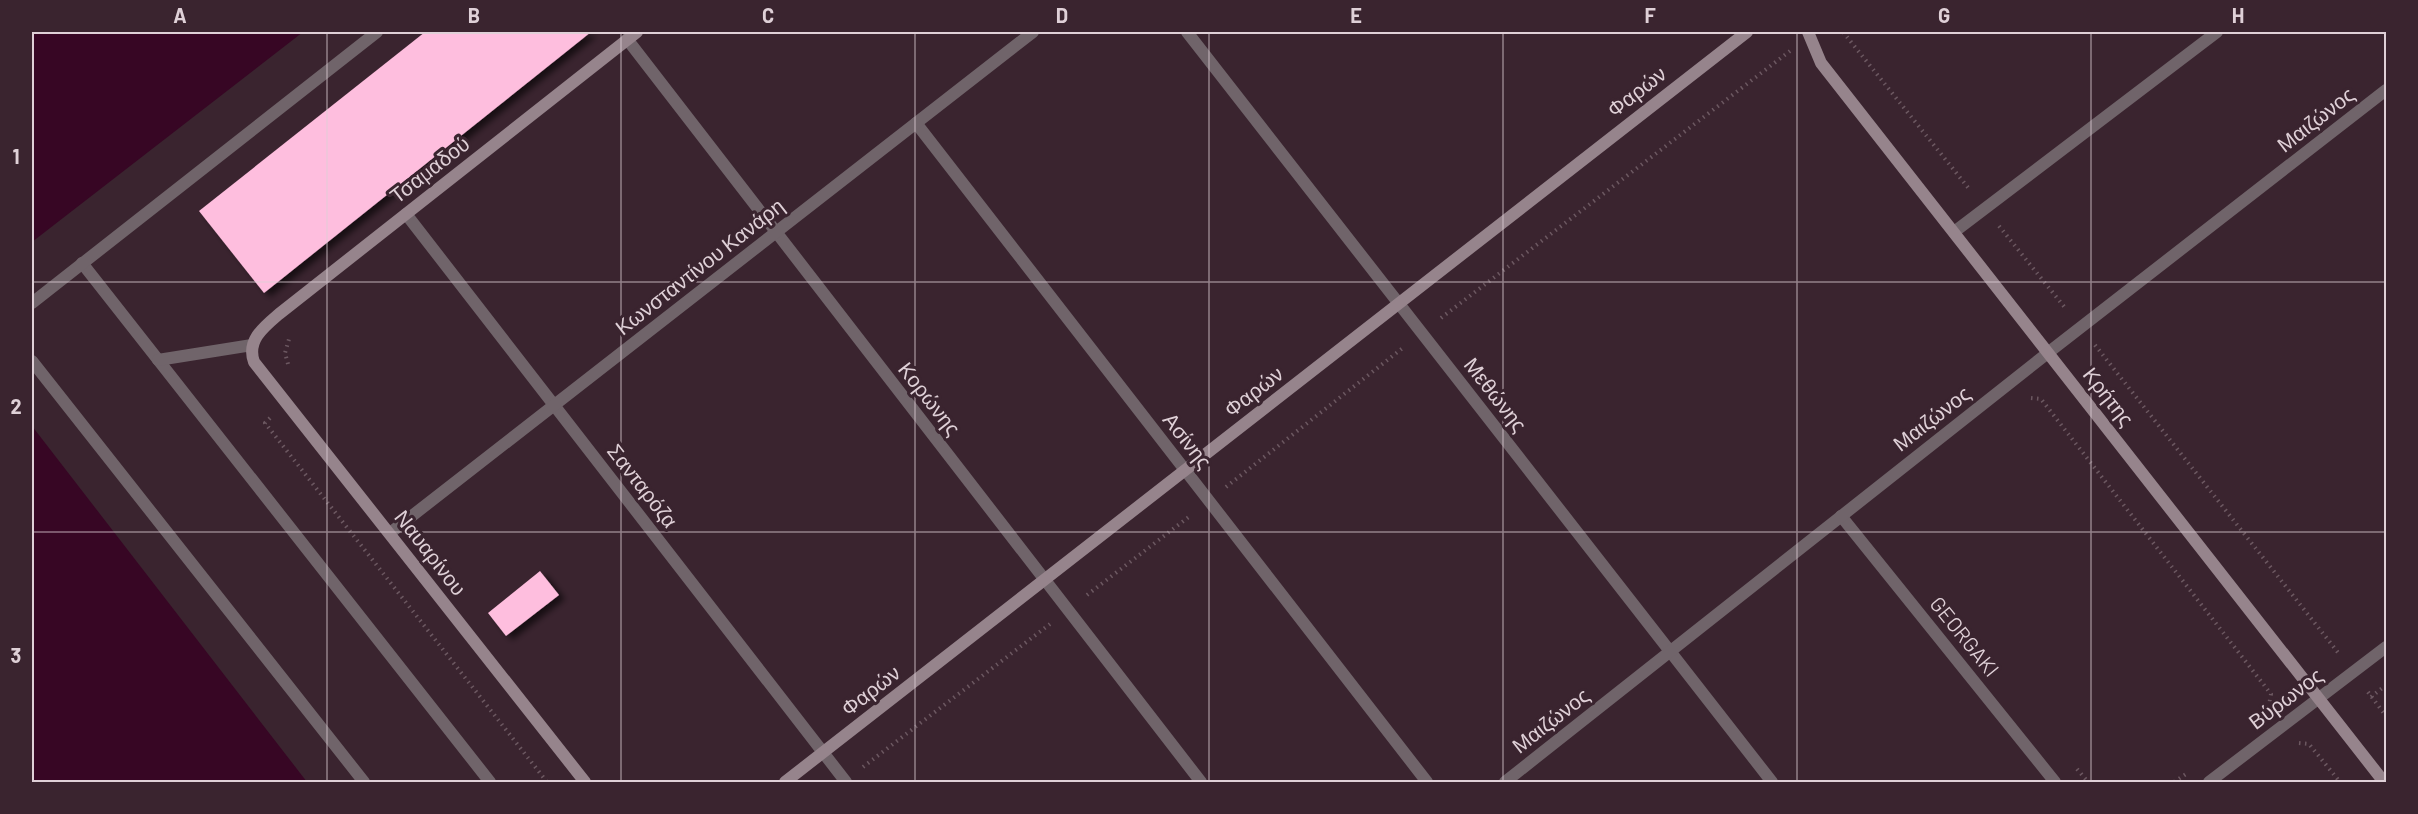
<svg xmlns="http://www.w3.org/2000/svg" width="2418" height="814" viewBox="0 0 2418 814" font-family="Barlow,sans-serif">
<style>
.water{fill:#370624}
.building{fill:#febede;filter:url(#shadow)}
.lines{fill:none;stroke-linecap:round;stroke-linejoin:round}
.path{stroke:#6c5861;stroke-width:4;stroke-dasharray:1.5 4.5;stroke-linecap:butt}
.lane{stroke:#70646a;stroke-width:12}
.street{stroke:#70646a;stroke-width:12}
.secondary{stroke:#96848c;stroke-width:12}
.grid{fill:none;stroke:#dfd0d7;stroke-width:1.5;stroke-opacity:0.55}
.labels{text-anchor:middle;stroke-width:6;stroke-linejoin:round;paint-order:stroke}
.street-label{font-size:21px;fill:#dfd0d7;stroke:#3a242f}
.neatline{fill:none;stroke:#dfd0d7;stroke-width:2}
.grid-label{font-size:20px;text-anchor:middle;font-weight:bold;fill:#dfd0d7}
</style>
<defs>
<filter id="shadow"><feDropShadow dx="6" dy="4" stdDeviation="3" flood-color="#0009"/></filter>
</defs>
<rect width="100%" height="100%" fill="#3a242f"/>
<!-- water -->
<g class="water">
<path d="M32 32H303L32 242Z"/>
<path d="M32 426 307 782H32Z"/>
</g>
<!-- building -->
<g class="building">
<path d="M425 32H591L264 293 199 211Z"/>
<path d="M540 571 559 595 506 636 488 613Z"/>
</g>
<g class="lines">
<!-- path -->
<g class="path">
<path d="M1843 32 1970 190"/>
<path d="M1999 226 2066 309"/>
<path d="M1441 318 1790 51"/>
<path d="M2095 345 2340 655"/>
<path d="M288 364 285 353 289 339"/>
<path d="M2031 398 2041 399 2271 694 2269 705"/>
<path d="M270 418 265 423 547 782"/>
<path d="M1226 487 1404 347"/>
<path d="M1087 595 1190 516"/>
<path d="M2368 692 2386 716"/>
<path d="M2371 697 2386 685"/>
<path d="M2299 743 2309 744 2340 782"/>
<path d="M863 767 1050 624"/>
<path d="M2077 769 2088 782"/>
<path d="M2174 782 2186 774"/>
</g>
<!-- lane -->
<g class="lane">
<path d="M82 263 490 782"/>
<path d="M32 303 377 32"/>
<path d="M158 360 252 345"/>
<path d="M32 361 364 782"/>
</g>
<!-- street -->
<g class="street">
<path d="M1187 32 1772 782"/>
<path d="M627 39 1201 782"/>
<path d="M916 123 1427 782"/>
<path d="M406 214 846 782"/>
<path d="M1954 232 2217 32"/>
<path d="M1841 516 2055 782"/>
<path d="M390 533 1033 32"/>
<path d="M1505 782 2049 352 2386 90"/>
<path d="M2209 782 2386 647"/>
</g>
<!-- secondary -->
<g class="secondary">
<path d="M1808 32 1821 63 2384 782"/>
<path d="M585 782 254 362C246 340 265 326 279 314L637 32"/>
<path d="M785 782 1747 32"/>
</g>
</g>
<!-- grid -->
<path class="grid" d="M327 32V782M621 32V782M915 32V782M1209 32V782M1503 32V782M1797 32V782M2091 32V782M32 282H2386M32 532H2386"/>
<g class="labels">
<!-- street labels -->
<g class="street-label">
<text transform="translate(1637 92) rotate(-38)" y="7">Φαρών</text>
<text transform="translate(2316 120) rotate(-38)" y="7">Μαιζώνος</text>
<text transform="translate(430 170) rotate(-38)" y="7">Τσαμαδού</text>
<text transform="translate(700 267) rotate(-38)" y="7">Κωνσταντίνου Κανάρη</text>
<text transform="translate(1254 392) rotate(-38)" y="7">Φαρών</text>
<text transform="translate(1495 395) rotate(52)" y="7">Μεθώνης</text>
<text transform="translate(2108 397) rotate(52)" y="7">Κρήτης</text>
<text transform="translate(929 399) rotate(52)" y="7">Κορώνης</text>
<text transform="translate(1932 419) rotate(-38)" y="7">Μαιζώνος</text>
<text transform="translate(1187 441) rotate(52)" y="7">Ασίνης</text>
<text transform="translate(642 486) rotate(52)" y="7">Σανταρόζα</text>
<text transform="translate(430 553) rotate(52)" y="7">Ναυαρίνου</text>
<text transform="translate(1964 637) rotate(51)" y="7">GEORGAKI</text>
<text transform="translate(871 691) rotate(-38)" y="7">Φαρών</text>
<text transform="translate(2286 699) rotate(-37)" y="7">Βύρωνος</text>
<text transform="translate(1551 721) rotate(-38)" y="7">Μαιζώνος</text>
</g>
</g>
<!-- border -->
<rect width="2418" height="814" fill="none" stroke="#3a242f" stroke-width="66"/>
<rect x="33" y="33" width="2352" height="748" class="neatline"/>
<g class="grid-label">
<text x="180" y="23">A</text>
<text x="474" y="23">B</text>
<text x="768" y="23">C</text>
<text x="1062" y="23">D</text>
<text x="1356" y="23">E</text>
<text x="1650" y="23">F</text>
<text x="1944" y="23">G</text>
<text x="2238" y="23">H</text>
<text x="16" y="164">1</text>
<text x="16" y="414">2</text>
<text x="16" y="663">3</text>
</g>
</svg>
